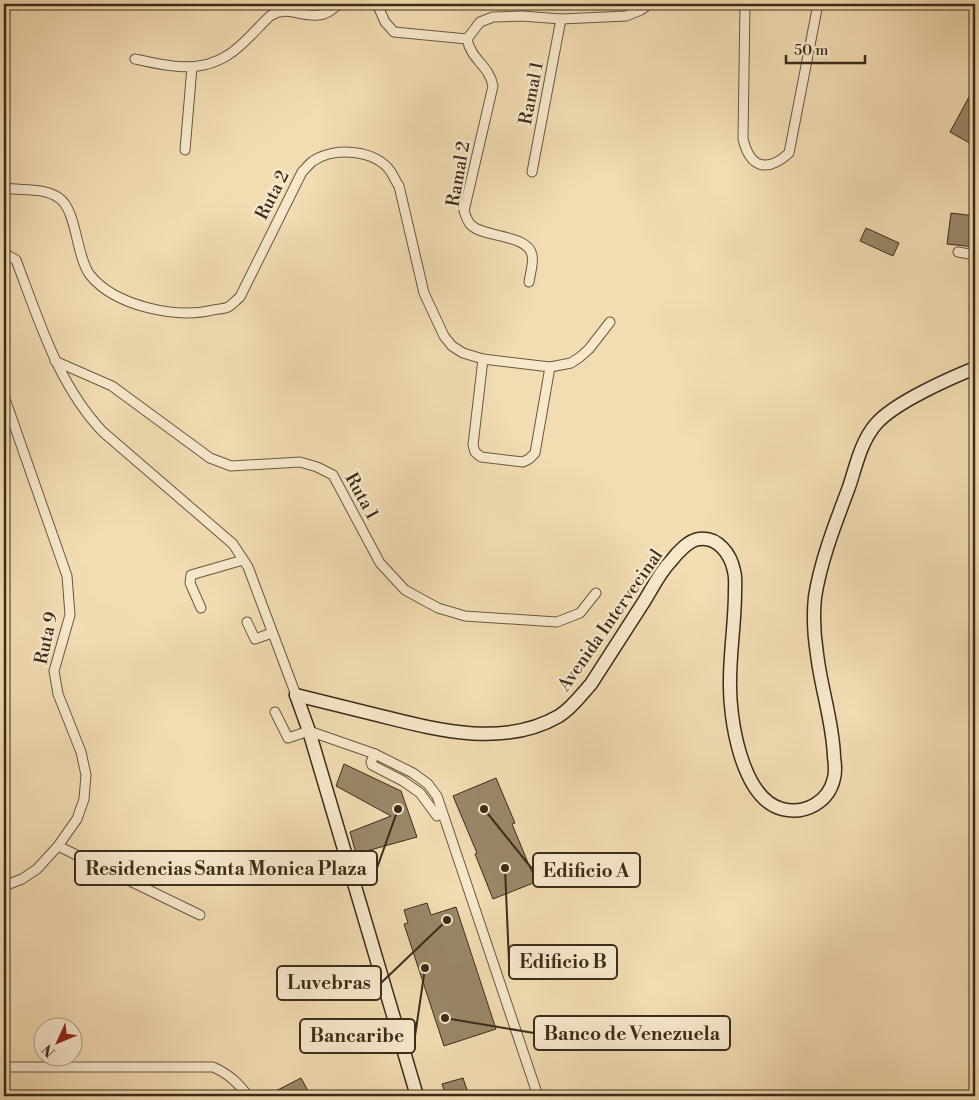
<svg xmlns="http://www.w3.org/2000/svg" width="979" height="1100" viewBox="0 0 979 1100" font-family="'Libre Bodoni',serif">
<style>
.building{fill:#9a8869;stroke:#3b2c1b}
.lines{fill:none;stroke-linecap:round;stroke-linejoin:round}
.minor-casing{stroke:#695840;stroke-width:11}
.secondary-casing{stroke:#3b2c1b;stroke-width:15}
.minor{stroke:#f7e8cc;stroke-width:9}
.secondary{stroke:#f7e8cc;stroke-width:12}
.labels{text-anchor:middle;stroke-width:5;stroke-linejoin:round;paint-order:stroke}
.street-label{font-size:18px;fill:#3b2c1b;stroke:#f7e8cc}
.leader{fill:none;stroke:#3b2c1b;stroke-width:2}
.callout-dot{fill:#3b2c1b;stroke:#f7e8cc;stroke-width:2}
.callout{fill:#f7e8cc;stroke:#3b2c1b;stroke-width:2}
.callout-label{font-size:19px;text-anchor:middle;font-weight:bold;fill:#3b2c1b}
</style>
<rect width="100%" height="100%" fill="#f2dcb1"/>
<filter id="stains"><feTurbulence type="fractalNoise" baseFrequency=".004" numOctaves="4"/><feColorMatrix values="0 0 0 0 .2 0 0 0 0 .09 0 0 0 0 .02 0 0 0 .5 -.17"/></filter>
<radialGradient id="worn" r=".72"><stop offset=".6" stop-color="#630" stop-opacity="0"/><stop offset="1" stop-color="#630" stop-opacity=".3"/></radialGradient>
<!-- building -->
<g class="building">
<path d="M975 86V146L950 132Z"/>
<path d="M951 213 975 216V247L947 244Z"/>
<path d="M866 228 899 243 893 256 860 241Z"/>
<path d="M344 764 401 791 417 837 356 854 350 832 391 816 336 786Z"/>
<path d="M496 778 515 823 512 824 536 882 493 899 475 854 477 853 453 796Z"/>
<path d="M427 903 431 915 456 907 496 1029 444 1046 404 924 408 923 404 910Z"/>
<path d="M301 1078 311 1096H266Z"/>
<path d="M463 1078 469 1096H446L442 1084Z"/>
</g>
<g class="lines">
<defs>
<g id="minor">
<path d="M377 4 385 22 394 32 467 39 480 22 493 17 522 16 561 19 626 16 641 10 649 4"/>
<path d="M745 4 743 139C750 168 767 173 789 153L818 4"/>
<path d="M467 39C471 60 489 65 493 86L464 211C466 216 467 221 471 225 484 238 528 234 532 255 534 262 530 274 529 282"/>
<path d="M135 59C166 66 199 74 228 55 243 46 257 28 270 16 288 5 299 17 318 15 326 15 333 9 339 4"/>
<path d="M185 150 192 67"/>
<path d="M532 172 561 19"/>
<path d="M4 188C22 191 44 187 59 198 77 210 76 257 90 275 115 306 176 319 213 310 217 309 224 309 228 307 232 305 236 300 240 297L302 172C306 168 309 164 313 161 335 146 376 150 391 172 394 177 396 182 399 186L424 293 444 336 452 346 463 353 483 359 550 367 571 363 580 357 589 349 610 322"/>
<path d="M958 252 975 255"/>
<path d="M4 253 16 260C39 320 58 385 103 432L233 544 248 567 296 695"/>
<path d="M483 359 473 445 475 452 481 457 523 462 529 459 535 453 550 367"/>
<path d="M55 361 112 386 210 458 231 466 300 462 317 467 333 475 380 563 405 590 438 608 465 616 557 622 580 613 596 593"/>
<path d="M4 396 67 576 70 615 54 671 58 694 81 752 86 775 84 799 77 819 58 846 37 869 22 879 4 886"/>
<path d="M201 608 190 583 191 575 243 560"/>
<path d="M247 622 255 639 272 633"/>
<path d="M275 712 288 738 309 731 375 754 413 773 428 784 437 796 538 1096"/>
<path d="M375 754 371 762 372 765 403 781 420 793 437 816"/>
<path d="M58 846 200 915"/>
<path d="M4 1067H213C229 1074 238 1083 248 1096"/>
</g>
<g id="secondary">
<path d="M296 695C324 702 352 709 381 716 437 730 504 748 559 716 572 708 581 695 591 684 609 656 627 628 645 600 653 587 660 572 671 561 677 553 689 540 699 539 718 536 731 555 734 571 736 578 735 585 735 592 735 622 730 651 730 681 729 717 741 798 782 809 805 815 829 802 834 778 836 771 835 764 834 757 833 722 821 689 817 654 814 635 813 616 815 597 821 559 836 522 849 487 856 466 861 441 876 424 894 403 948 379 975 368"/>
<path d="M296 695 309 731 417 1096"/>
</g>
</defs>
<!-- minor casing -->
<use href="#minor" class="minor-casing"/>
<!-- secondary casing -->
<use href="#secondary" class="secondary-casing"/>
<!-- minor -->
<use href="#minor" class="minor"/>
<!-- secondary -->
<use href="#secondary" class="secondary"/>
</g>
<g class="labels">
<!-- street labels -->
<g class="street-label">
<text transform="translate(531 93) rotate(-79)" y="6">Ramal 1</text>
<text transform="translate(458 174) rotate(-80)" y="6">Ramal 2</text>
<text transform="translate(272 195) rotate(-63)" y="6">Ruta 2</text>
<text transform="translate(362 496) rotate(61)" y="6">Ruta 1</text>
<text transform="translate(610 620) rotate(-55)" y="6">Avenida Intervecinal</text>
<text transform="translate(46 638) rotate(-78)" y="6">Ruta 9</text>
</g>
</g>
<!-- callouts -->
<path class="leader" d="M398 809L377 868M484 809L533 870M505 868L509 962M447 920L381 983M445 1018L534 1033M425 968L415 1036"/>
<g class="callout-dot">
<circle cx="398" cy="809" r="5"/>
<circle cx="484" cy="809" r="5"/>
<circle cx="505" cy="868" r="5"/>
<circle cx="447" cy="920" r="5"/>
<circle cx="445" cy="1018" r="5"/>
<circle cx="425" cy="968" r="5"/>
</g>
<g class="callout">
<rect x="75" y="851" width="302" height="34" rx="5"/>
<rect x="533" y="853" width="107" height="34" rx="5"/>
<rect x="509" y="945" width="108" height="34" rx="5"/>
<rect x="277" y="966" width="104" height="34" rx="5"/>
<rect x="534" y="1016" width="196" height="34" rx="5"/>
<rect x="300" y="1019" width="115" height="34" rx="5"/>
</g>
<g class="callout-label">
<text x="226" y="875">Residencias Santa Monica Plaza</text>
<text x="586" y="877">Edificio A</text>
<text x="563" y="968">Edificio B</text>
<text x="329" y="989">Luvebras</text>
<text x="632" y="1040">Banco de Venezuela</text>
<text x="357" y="1042">Bancaribe</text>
</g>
<!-- margin -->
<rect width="979" height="1100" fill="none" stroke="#f2dcb1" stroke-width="20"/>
<rect x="5" y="5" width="969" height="1090" fill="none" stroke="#3b2c1b" stroke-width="2.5"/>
<rect x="10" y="10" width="959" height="1080" fill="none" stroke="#3b2c1b"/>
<!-- north arrow -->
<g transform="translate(58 1042) rotate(226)"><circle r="24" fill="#f7e8cc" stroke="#ac9d85"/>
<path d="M0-4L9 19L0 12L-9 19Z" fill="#8f2418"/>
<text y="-8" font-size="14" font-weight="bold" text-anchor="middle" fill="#3b2c1b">N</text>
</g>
<!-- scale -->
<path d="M786 55v8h79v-8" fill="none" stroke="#3b2c1b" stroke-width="2.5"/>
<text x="794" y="55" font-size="15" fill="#3b2c1b" stroke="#f7e8cc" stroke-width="4" paint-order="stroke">50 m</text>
<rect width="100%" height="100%" filter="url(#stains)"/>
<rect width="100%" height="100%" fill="url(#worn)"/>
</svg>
